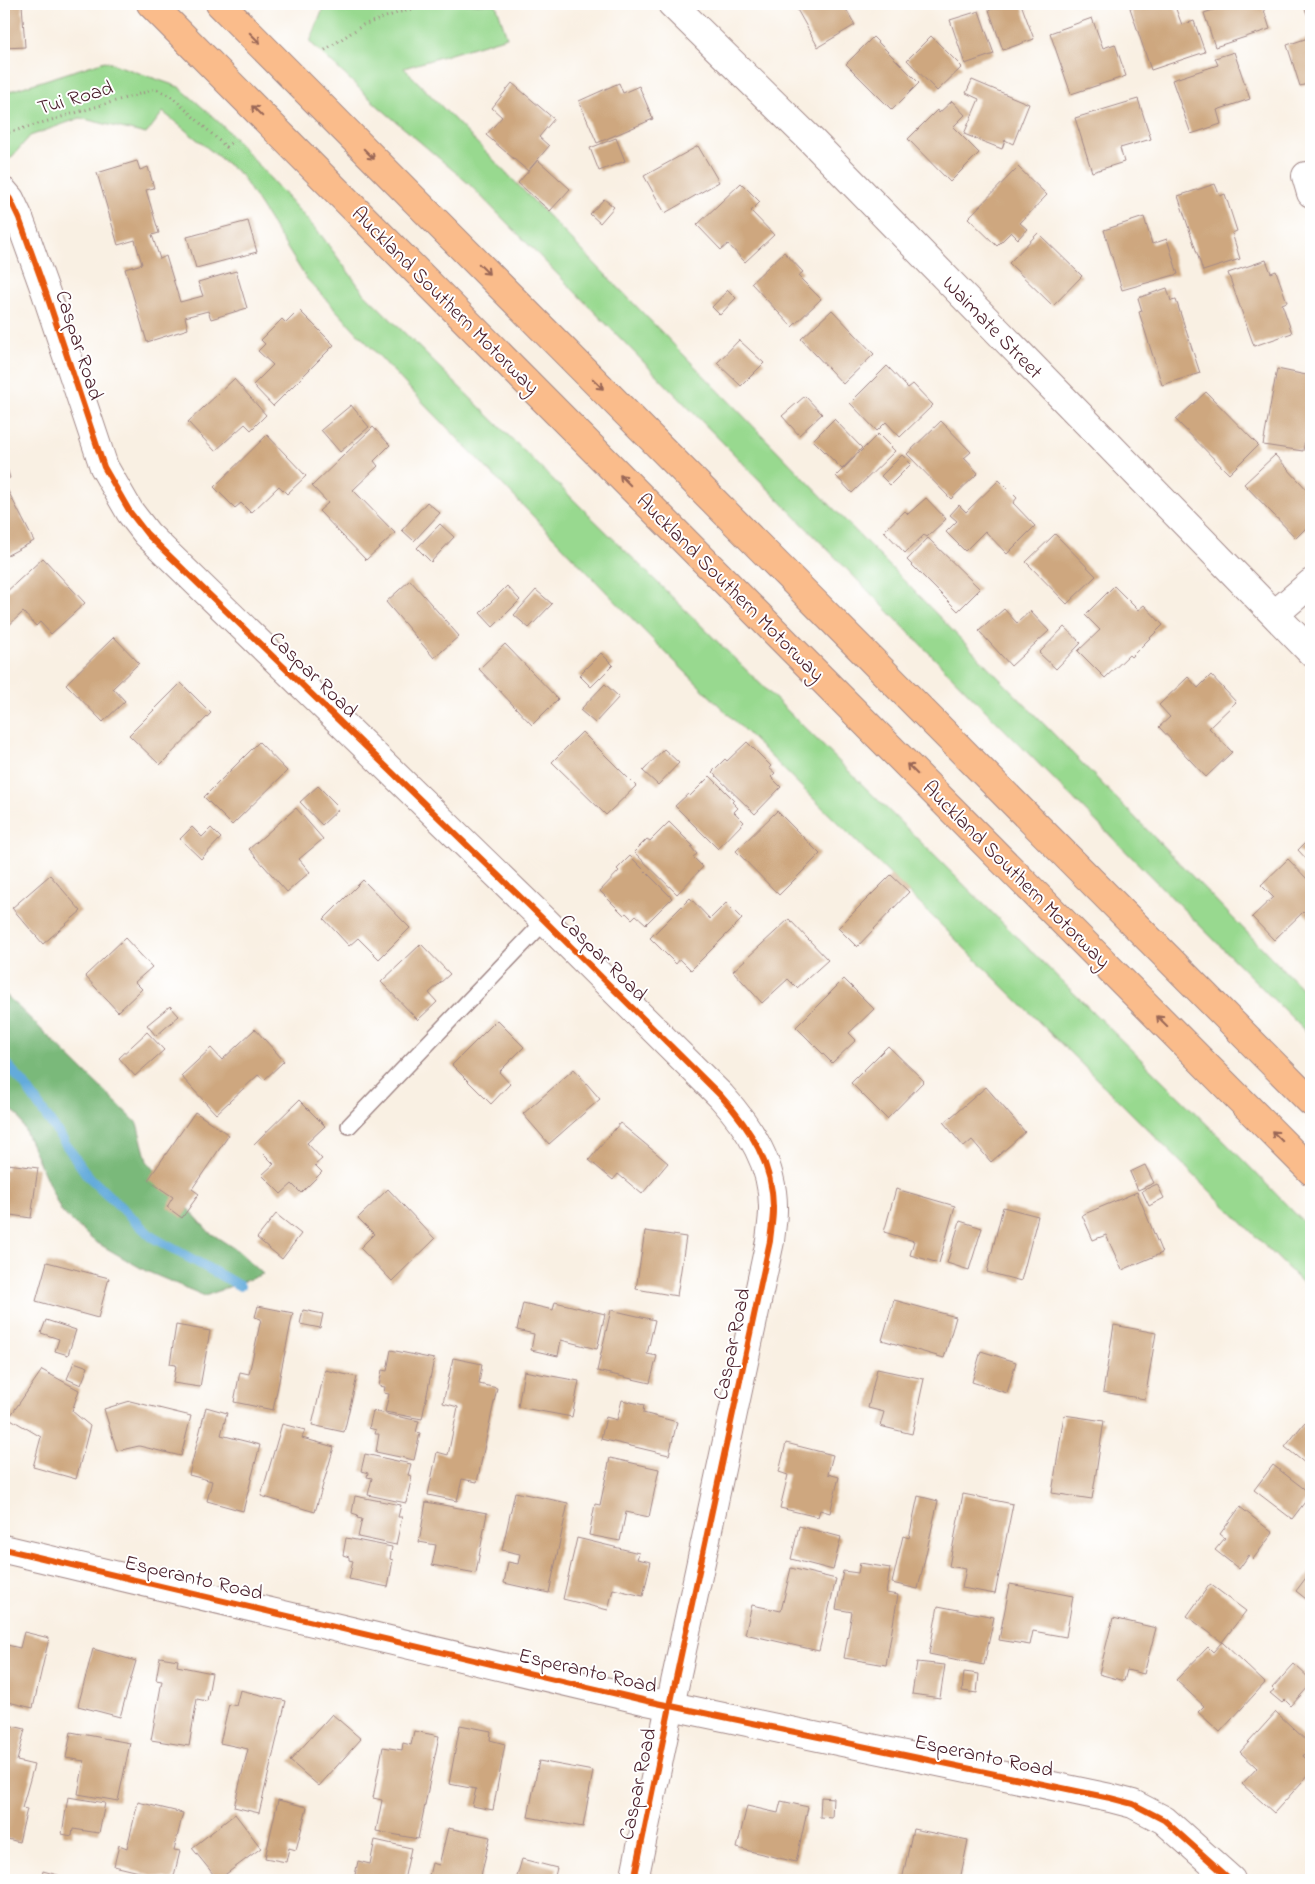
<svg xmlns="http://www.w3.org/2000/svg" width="1315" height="1884" viewBox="0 0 1315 1884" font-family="'Indie Flower',sans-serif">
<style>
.green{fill:#98d98f;stroke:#717c5d}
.forest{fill:#7ab97a;stroke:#626c52}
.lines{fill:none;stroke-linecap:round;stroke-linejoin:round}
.stream{stroke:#64abdb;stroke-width:10}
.building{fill:#cea77f}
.lane-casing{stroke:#a28887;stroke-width:18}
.street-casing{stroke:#a28887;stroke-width:30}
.highway-casing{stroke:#a28887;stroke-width:30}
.path{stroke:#a28887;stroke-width:3;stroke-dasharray:1 4;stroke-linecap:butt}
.lane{stroke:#fff;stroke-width:15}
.street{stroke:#fff;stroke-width:28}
.highway{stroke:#fabc8b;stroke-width:28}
.cycleway-casing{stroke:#fff;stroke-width:9}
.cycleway{stroke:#e8590c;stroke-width:6}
.oneway{stroke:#996656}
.labels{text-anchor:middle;stroke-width:4;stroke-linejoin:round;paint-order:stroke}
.street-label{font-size:21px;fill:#4a1f2b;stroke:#fff}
</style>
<rect width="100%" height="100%" fill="#fff"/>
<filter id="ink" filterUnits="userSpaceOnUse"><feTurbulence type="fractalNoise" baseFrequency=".02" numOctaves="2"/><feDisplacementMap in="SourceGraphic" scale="10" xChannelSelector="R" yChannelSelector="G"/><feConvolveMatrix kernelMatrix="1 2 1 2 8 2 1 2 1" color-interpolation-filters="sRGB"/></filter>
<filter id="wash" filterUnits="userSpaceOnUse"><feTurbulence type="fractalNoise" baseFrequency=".0096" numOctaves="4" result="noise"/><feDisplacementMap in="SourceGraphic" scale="20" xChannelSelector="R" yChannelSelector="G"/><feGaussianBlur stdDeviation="1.12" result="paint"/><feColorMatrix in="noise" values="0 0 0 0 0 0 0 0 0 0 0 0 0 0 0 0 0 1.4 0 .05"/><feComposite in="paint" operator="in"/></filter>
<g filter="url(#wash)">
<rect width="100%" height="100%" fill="#f9f0e3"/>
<!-- green -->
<g class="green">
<path d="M325 4H496L507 37 404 68 1311 998V1037L991 716 468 183 378 106 310 42Z"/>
<path d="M105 61 179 87 209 113 227 130 321 235 364 293 1243 1160 1311 1230V1291L650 637 411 390 306 278 241 175 163 112 146 134 80 118 30 136 10 159 4 156V93Z"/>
</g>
<!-- forest -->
<path class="forest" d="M4 993 137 1123 147 1161 209 1232 238 1251 263 1274 205 1296 146 1271 94 1241 61 1211 18 1115 4 1105Z"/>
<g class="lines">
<!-- stream -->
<path class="stream" d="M4 1061 24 1084 87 1175 152 1237 240 1286"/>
</g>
<g id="blocks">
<!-- building -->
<g class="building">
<path d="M4 4H22L25 47 4 48Z"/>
<path d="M794 4H843L855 25 818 47Z"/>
<path d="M953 4H992V6L954 7Z"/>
<path d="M1006 4H1021L1034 39 1003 50 989 10Z"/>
<path d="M1144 4H1174L1182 25 1194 21 1205 52 1151 70 1130 8Z"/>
<path d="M1218 4H1262L1270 29 1215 47 1204 13 1219 8Z"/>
<path d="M1303 4H1311V19H1309Z"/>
<path d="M979 11 994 54 965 64 950 20Z"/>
<path d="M1092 18 1103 48 1115 44 1126 76 1071 94 1050 33Z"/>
<path d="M931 36 962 67 937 91 907 60Z"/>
<path d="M873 37 919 83 892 110 846 64Z"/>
<path d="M1311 37V83L1300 86 1287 45Z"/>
<path d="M1234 52 1250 99 1217 110 1221 124 1191 134 1172 80 1218 65 1215 58Z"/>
<path d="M972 80 1029 104 1013 144 1005 140 1002 149 964 134 979 99 966 93Z"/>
<path d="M512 83 554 119 539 137 549 146 528 171 486 135 502 117 492 108Z"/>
<path d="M619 83 623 93 639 86 653 119 597 143 579 101Z"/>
<path d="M1138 99 1151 139 1120 148 1124 162 1092 172 1075 118Z"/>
<path d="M952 101 965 115 953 127 979 153 950 182 908 139 937 110 939 113Z"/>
<path d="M616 138 625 161 599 171 590 148Z"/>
<path d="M698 146 719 182 665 213 644 176Z"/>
<path d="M538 160 570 189 550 211 518 183Z"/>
<path d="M137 161 140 170 148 167 154 188 146 190 159 233 152 235 160 259 166 256 180 302 203 296 198 282 236 271 247 308 211 319 208 311 185 317 188 329 147 342 125 269 142 264 135 240 118 245 97 173Z"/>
<path d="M1018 167 1047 195 1020 223 1027 229 1018 239 1011 232 997 246 968 218Z"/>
<path d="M741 183 760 202 751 211 774 235 745 262 728 244 721 250 697 225Z"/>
<path d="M1215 184 1220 196 1225 194 1237 231 1232 233 1240 259 1203 271 1178 196Z"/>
<path d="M604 199 614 207 600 223 590 214Z"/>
<path d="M1144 217 1152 244 1167 239 1178 274 1122 290 1104 230Z"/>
<path d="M248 221 257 252 196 268 187 237Z"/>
<path d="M1038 233 1082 276 1053 306 1009 263Z"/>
<path d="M784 252 803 272 798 276 821 299 792 327 751 283Z"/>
<path d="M1266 260 1271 273 1276 271 1287 302 1282 304 1292 333 1254 346 1228 273Z"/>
<path d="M1167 288 1171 301 1176 300 1200 373 1162 385 1139 312 1142 311 1138 298Z"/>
<path d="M728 290 736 298 720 315 712 307Z"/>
<path d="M299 310 334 345 273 406 253 385 273 365 258 351 265 344 261 340 282 319 286 323Z"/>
<path d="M832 310 874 354 843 384 801 339Z"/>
<path d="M739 340 764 363 741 386 717 363Z"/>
<path d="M887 366 908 388 913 384 933 405 900 437 886 422 877 431 850 403Z"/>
<path d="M1277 369 1311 376V425L1308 424 1303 451 1263 445Z"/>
<path d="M234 379 266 415 251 430 245 424 215 451 188 422Z"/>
<path d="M1206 392 1258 445 1229 474 1176 420Z"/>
<path d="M805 396 822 414 799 435 782 416Z"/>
<path d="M351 405 369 427 340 452 321 430Z"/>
<path d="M834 419 862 448 842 469 813 440Z"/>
<path d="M941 421 971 452 964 458 978 473 951 499 907 454Z"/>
<path d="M373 427 390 445 374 461 378 466 353 490 395 533 366 560 319 511 328 503 312 486Z"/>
<path d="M878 434 895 451 852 493 836 476Z"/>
<path d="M267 435 306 476 287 494 279 486 251 513 241 503 235 508 214 487Z"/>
<path d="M902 455 911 464 890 485 881 476Z"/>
<path d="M1275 455 1311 494V523L1296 538 1244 484Z"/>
<path d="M4 458 10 478 4 480Z"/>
<path d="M999 480 1017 498 1013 503 1035 526 1007 554 985 531 965 551 946 532 957 521 950 515 959 505 966 512Z"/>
<path d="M7 489 34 541 4 557V491Z"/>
<path d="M926 498 946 519 927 537 924 535 905 553 884 531 905 511 908 514Z"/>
<path d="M427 502 440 513 414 541 402 530Z"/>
<path d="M440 524 454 537 431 562 417 548Z"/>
<path d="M1055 534 1096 576 1067 604 1026 562Z"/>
<path d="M928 538 980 589 958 611 907 560Z"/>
<path d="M43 558 85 603 51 634 40 622 36 626 23 612 4 630V594Z"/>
<path d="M410 580 459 636 434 658 386 602Z"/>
<path d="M507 586 520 600 493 627 480 613Z"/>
<path d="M1114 586 1138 610 1144 605 1163 625 1131 657 1129 655 1105 678 1078 651 1100 630 1085 615Z"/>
<path d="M536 590 552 604 529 628 514 615Z"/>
<path d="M1004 609 1017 623 1030 611 1049 631 1011 666 979 631Z"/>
<path d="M1064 627 1081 643 1056 669 1039 653Z"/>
<path d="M114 637 139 663 113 688 125 701 103 722 66 684Z"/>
<path d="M505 644 558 699 532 725 479 669Z"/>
<path d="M601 653 613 665 591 687 579 675Z"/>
<path d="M1211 675 1236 702 1209 728 1232 752 1206 777 1159 727 1170 717 1159 705 1188 677 1198 688Z"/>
<path d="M181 683 211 713 160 765 129 735Z"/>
<path d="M605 684 619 697 595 723 580 710Z"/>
<path d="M582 732 636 786 606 815 552 762Z"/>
<path d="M259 742 287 771 232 825 204 797Z"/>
<path d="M747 742 771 766 769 768 775 773 771 777 781 787 755 814 712 772 725 759 727 761Z"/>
<path d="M664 749 679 763 658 785 643 771Z"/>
<path d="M710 776 734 800 732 802 738 808 734 812 744 822 718 849 675 806 688 794 690 796Z"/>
<path d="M318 786 340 808 322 825 300 802Z"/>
<path d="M296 808 323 839 299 859 310 872 287 892 249 849Z"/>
<path d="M777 811 820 854 779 895 736 851Z"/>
<path d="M669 822 693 846 691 847 697 854 693 857 703 867 677 894 634 852 647 839 650 841Z"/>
<path d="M192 827 202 837 211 828 221 838 201 859 180 839Z"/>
<path d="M1311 837V864L1298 850Z"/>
<path d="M630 856 672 898 646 924 636 915 632 919 626 913 624 915 600 891 619 871 617 869Z"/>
<path d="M1288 859 1309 881 1311 879V920L1303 912 1274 940 1252 917 1273 897 1261 885Z"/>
<path d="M50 875 81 911 43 944 12 908Z"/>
<path d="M891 875 909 892 857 947 838 928Z"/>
<path d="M363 880 410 928 379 959 358 938 349 946 324 919Z"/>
<path d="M690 898 710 919 726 903 742 919 691 970 680 959 676 964 650 938Z"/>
<path d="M789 919 828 960 797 988 788 979 762 1003 733 971Z"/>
<path d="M125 938 152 967 135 982 142 989 118 1012 85 976Z"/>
<path d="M421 944 450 974 429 993 437 1002 418 1020 381 982Z"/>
<path d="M844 979 874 1009 849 1033 856 1040 832 1063 796 1027Z"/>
<path d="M170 1006 179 1016 156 1036 147 1025Z"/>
<path d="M497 1020 524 1047 499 1072 510 1084 491 1104 452 1065Z"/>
<path d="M255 1029 284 1061 264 1080 258 1075 216 1114 181 1076 211 1048 222 1060Z"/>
<path d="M147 1032 164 1050 135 1076 119 1058Z"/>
<path d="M888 1046 924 1081 887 1119 851 1083Z"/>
<path d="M574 1069 600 1099 549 1144 523 1114Z"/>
<path d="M986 1087 1025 1132 991 1162 972 1140 964 1147 944 1123Z"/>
<path d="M299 1100 325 1126 307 1143 322 1159 315 1165 322 1172 301 1193 292 1184 281 1194 262 1175 274 1164 254 1144Z"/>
<path d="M195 1112 229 1135 192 1189 199 1194 182 1218 167 1207 173 1197 148 1180Z"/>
<path d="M620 1123 668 1163 642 1194 618 1174 613 1180 589 1160Z"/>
<path d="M8 1164 38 1168 31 1218 4 1214V1170H7Z"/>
<path d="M1145 1165 1154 1183 1138 1190 1130 1172Z"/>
<path d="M1157 1184 1164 1198 1149 1206 1142 1191Z"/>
<path d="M388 1189 435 1239 392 1281 360 1248 374 1234 358 1218Z"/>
<path d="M896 1189 955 1206 939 1263 910 1255 914 1241 884 1232Z"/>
<path d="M1137 1192 1162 1253 1122 1270 1106 1235 1093 1240 1082 1215Z"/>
<path d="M1003 1207 1038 1216 1021 1281 987 1272Z"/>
<path d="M276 1214 301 1234 282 1259 257 1238Z"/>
<path d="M960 1221 982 1228 969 1270 947 1263Z"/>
<path d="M645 1231 686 1237 677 1296 636 1289Z"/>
<path d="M47 1262 109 1278 98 1318 36 1301Z"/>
<path d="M894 1300 956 1317 944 1358 882 1340Z"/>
<path d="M555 1302 605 1314 597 1349 561 1340 558 1356 531 1350 534 1334 517 1330 523 1303 553 1310Z"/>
<path d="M258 1306 293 1313 273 1410 234 1402 240 1372 249 1374 261 1319 255 1317Z"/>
<path d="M303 1310 323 1314 320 1328 300 1324Z"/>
<path d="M611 1310 655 1320 647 1354 657 1356 650 1383 597 1371Z"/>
<path d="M46 1320 76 1330 68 1355 55 1351 59 1339 41 1333Z"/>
<path d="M176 1325 210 1331 200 1387 173 1383 176 1365 170 1364Z"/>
<path d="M1114 1325 1156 1333 1145 1399 1103 1392Z"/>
<path d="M391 1350 434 1359 422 1419 385 1412 389 1394 384 1393 385 1387 379 1386 382 1370 387 1371Z"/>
<path d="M981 1351 1016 1362 1007 1393 972 1382Z"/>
<path d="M453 1358 482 1364 479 1384 497 1388 477 1482 462 1479 457 1501 428 1495 437 1452 448 1455 458 1407 443 1403Z"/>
<path d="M74 1362 88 1367 81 1385 67 1379Z"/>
<path d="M877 1369 924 1379 912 1434 880 1426 884 1412 868 1408Z"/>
<path d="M42 1370 79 1390 72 1411 90 1426 76 1479 33 1467 41 1437 9 1418Z"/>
<path d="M325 1370 357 1377 344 1432 312 1425Z"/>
<path d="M524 1371 579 1381 572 1417 518 1407Z"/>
<path d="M622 1400 644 1405 643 1413 677 1422 669 1455 601 1439 606 1417 617 1420Z"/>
<path d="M130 1401 191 1416 181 1456 139 1446 117 1451 104 1409Z"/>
<path d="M206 1407 227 1413 221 1435 260 1445 243 1511 207 1501 212 1481 189 1475Z"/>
<path d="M373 1411 419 1421 416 1432 420 1433 414 1460 376 1452 379 1434H375L376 1430 369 1428Z"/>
<path d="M1064 1415 1104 1421 1092 1499 1052 1493Z"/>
<path d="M1304 1423 1311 1429V1468L1285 1447Z"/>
<path d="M282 1424 305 1430 302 1438 334 1447 315 1512 261 1496Z"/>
<path d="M786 1443 833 1455 828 1474 839 1477 830 1513 820 1510 818 1517 780 1508 788 1475 779 1472Z"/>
<path d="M365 1454 411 1464 408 1475 412 1476 406 1503 368 1495 372 1478 367 1477 368 1473 361 1471Z"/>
<path d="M610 1458 659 1469 649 1517 626 1512 620 1541 589 1535 595 1504 600 1505Z"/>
<path d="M1273 1465 1311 1494 1292 1519 1254 1490Z"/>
<path d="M515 1492 568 1503 549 1593 504 1583 508 1562 518 1564 520 1554 502 1550Z"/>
<path d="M963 1494 1013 1504 995 1594 962 1588 966 1569 949 1566Z"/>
<path d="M355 1496 401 1505 398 1517H402L396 1545 358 1537 362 1519 357 1518 358 1515 352 1513Z"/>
<path d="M918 1496 938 1501 918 1589 892 1583 903 1536 909 1538Z"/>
<path d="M426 1502 487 1513 476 1573 432 1565 436 1545 419 1542Z"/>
<path d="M1240 1507 1273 1533 1253 1559 1249 1555 1239 1569 1215 1550 1225 1538 1220 1534Z"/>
<path d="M799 1526 841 1537 833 1570 791 1559Z"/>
<path d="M346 1538 392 1547 390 1559 393 1560 388 1587 349 1579 353 1561 349 1560V1557L343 1555Z"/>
<path d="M577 1538 639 1553 637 1559 651 1562 643 1596 613 1589 608 1610 563 1599Z"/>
<path d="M860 1563 890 1568 886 1593 898 1595 886 1665 844 1658 852 1612 836 1609 843 1571 858 1573Z"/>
<path d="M791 1568 836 1579 819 1651 745 1634 752 1605 781 1611Z"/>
<path d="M1311 1571V1603L1296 1591Z"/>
<path d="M1010 1584 1073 1596 1066 1637 1033 1631 1030 1645 999 1640Z"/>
<path d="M1210 1584 1246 1611 1222 1642 1265 1683 1220 1732 1198 1712 1204 1706 1176 1680 1208 1647 1213 1652 1222 1642 1187 1616Z"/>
<path d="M938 1606 994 1617 984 1665 929 1654Z"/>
<path d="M1113 1618 1156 1628 1144 1674 1127 1670 1124 1681 1099 1674Z"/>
<path d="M24 1632 49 1638 33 1708 4 1701V1658L7 1645 20 1648Z"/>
<path d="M93 1649 136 1661 120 1717 78 1706Z"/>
<path d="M160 1657 178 1660 177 1666 212 1673 207 1701 197 1699 189 1746 151 1740 162 1681 156 1680Z"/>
<path d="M917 1662 945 1665 940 1698 912 1694Z"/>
<path d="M1294 1664 1311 1680V1684L1291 1706 1285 1700 1282 1703 1270 1693 1274 1690 1272 1688Z"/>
<path d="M964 1672 979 1674 977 1693 962 1691Z"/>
<path d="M240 1690 286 1701 259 1813 234 1807 248 1749 220 1743 229 1704 236 1706Z"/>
<path d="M1276 1712 1311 1745 1303 1756 1311 1763V1772L1274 1813 1242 1784 1257 1768 1240 1752Z"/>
<path d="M332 1714 361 1739 319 1786 290 1761Z"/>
<path d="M4 1724 25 1729 17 1761 34 1765 22 1808 27 1809 19 1842 4 1838Z"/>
<path d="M460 1725 491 1731 490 1740 505 1744 493 1810 472 1806 476 1789 449 1784Z"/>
<path d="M414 1731 439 1736 418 1839 376 1831 382 1800 373 1798 383 1747 402 1750 403 1743 411 1745Z"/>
<path d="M71 1732 130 1743 118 1801 78 1794 84 1761 66 1758Z"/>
<path d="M539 1761 593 1771 583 1827 528 1817Z"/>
<path d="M68 1797 105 1803 99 1833 73 1829 72 1836 62 1834Z"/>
<path d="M821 1797 833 1798 832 1818 820 1817Z"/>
<path d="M278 1800 307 1807 296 1850 289 1848 286 1862 265 1858Z"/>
<path d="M781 1801 808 1807 796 1862 737 1848 747 1806 778 1813Z"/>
<path d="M138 1802 183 1813 174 1850 180 1851 173 1880 114 1866 119 1845 127 1848Z"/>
<path d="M235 1814 261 1848 218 1880 192 1848Z"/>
<path d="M448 1828 490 1837 480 1880H428L432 1863 439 1865Z"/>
<path d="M913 1829 968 1840 960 1880H902Z"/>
<path d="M375 1840 411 1848 404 1880H354L358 1861 370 1864Z"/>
<path d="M522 1859 557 1868 554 1880H516Z"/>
<path d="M43 1871 72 1879V1880H41Z"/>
</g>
</g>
</g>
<g filter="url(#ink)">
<use href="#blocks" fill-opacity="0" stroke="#a28887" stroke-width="1"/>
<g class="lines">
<defs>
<path id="lane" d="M349 1126 545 921"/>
<g id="street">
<path d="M672 4 812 141 1311 652"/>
<path d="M1306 176 1311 193"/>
<path d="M4 192 10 199 19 218 46 293 104 467 130 512 147 534 545 921 721 1096C750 1128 774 1165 773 1210 773 1220 771 1230 770 1241L670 1706 634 1880"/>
<path d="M1275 614 1311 583"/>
<path d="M4 1549 647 1701 1110 1798 1133 1804 1164 1820 1231 1880"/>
</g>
<g id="highway">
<path d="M151 4 1311 1171"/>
<path d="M220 4 1311 1102"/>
</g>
</defs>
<!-- lane casing -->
<use href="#lane" class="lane-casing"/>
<!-- street casing -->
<use href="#street" class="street-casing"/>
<!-- highway casing -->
<use href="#highway" class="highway-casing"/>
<!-- path -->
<g class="path">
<path d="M325 50 363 25 400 12 432 4"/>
<path d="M4 134 156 89 172 97 226 147 233 141"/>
</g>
<!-- lane -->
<use href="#lane" class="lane"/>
<!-- street -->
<use href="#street" class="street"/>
<!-- highway -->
<use href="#highway" class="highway"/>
<defs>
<g id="cycleway">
<path d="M4 192 10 199 19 218 46 293 104 467 130 512 147 534 545 921 721 1096C750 1128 774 1165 773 1210 773 1220 771 1230 770 1241L670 1706 634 1880"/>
<path d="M4 1549 647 1701 1110 1798 1133 1804 1164 1820 1231 1880"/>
</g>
</defs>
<!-- cycleway casing -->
<use href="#cycleway" class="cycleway-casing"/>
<!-- cycleway -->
<use href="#cycleway" class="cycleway"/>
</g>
<!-- one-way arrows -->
<defs><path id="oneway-shaft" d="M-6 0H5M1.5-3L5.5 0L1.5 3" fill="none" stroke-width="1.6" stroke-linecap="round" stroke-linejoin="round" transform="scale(1.25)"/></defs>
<g class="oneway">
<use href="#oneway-shaft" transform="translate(255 38) rotate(45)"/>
<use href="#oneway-shaft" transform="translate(257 111) rotate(-135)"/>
<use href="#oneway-shaft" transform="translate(369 154) rotate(45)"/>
<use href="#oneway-shaft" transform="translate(484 269) rotate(45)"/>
<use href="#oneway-shaft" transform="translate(598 384) rotate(45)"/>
<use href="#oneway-shaft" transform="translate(625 480) rotate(-135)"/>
<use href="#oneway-shaft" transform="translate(912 769) rotate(-135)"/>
<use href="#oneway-shaft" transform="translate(1162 1021) rotate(-135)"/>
<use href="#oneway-shaft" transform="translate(1277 1136) rotate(-135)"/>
</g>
</g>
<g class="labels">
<!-- street labels -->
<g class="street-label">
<text transform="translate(75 97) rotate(-16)" y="7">Tui Road</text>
<text transform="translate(446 300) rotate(45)" y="7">Auckland Southern Motorway</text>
<text transform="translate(993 327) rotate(46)" y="7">Waimate Street</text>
<text transform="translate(80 345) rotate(72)" y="7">Caspar Road</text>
<text transform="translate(731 587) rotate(45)" y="7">Auckland Southern Motorway</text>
<text transform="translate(314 674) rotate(44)" y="7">Caspar Road</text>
<text transform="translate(1017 874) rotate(45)" y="7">Auckland Southern Motorway</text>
<text transform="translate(604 957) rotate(45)" y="7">Caspar Road</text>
<text transform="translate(731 1344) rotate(-78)" y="7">Caspar Road</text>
<text transform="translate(194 1577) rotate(13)" y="7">Esperanto Road</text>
<text transform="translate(588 1670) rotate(13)" y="7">Esperanto Road</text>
<text transform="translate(984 1755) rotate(12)" y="7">Esperanto Road</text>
<text transform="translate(637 1784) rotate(-78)" y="7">Caspar Road</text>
</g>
</g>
<!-- margin -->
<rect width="1315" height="1884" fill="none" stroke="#fff" stroke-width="20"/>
</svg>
